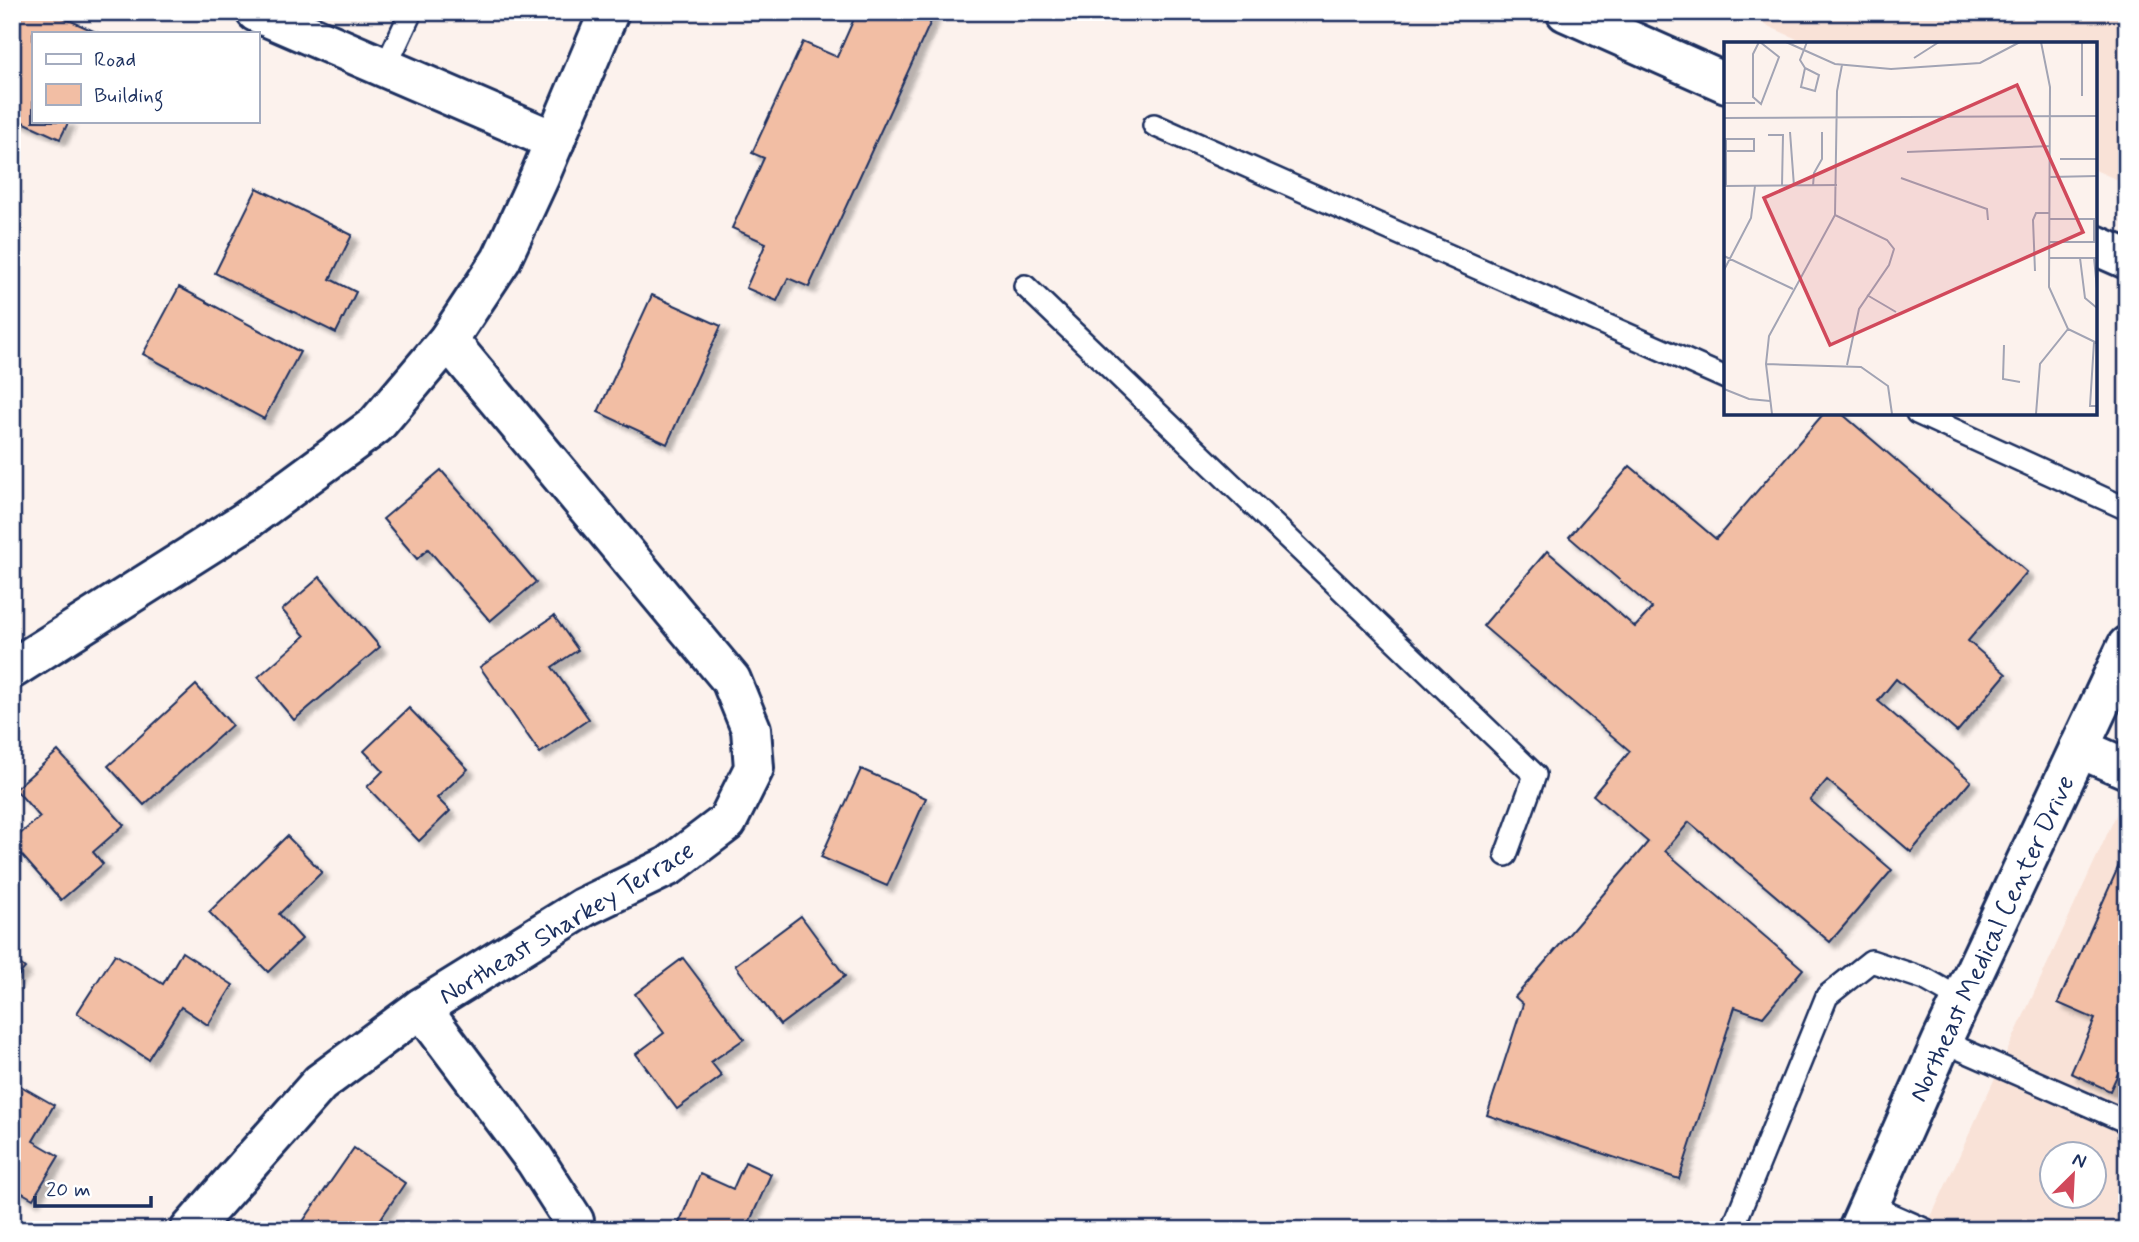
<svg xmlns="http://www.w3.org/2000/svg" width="2139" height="1242" viewBox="0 0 2139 1242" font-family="Mynerve,sans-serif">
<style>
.built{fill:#f9e2d7;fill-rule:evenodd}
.building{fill:#f2bea4;stroke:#1b2f5e;stroke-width:2;filter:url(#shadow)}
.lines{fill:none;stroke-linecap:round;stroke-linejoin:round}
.service-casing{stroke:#1b2f5e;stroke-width:26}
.minor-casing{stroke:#1b2f5e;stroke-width:44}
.secondary-casing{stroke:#1b2f5e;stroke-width:44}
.service{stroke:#fff;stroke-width:21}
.minor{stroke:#fff;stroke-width:38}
.secondary{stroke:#fff;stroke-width:38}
.labels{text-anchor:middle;stroke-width:5;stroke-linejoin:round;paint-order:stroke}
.street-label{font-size:26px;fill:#1b2f5e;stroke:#fff}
.inset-road{fill:none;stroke:#a2a4b4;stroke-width:2}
.view{fill:#d1495b;fill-opacity:0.15;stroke:#d1495b;stroke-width:3.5}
.inset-edge{fill:none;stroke:#1b2f5e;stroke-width:3.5}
</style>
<defs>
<filter id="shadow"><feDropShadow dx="6" dy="6" stdDeviation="2" flood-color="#0004"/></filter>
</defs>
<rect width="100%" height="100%" fill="#fcf2ed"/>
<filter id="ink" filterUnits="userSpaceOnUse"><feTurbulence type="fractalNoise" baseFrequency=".0143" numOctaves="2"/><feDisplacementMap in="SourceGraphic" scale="14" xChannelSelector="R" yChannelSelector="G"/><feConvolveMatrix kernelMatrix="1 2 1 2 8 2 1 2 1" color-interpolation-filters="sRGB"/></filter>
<g filter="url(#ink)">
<!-- built -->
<g class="built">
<path d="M1737 12H2127V184L2095 170V44H1808Z"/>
<path d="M2127 791V1230H1925ZM2052 1154H2094V1196H2052Z"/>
</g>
<!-- building -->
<g class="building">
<path d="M12 12H51L98 33H33V121H69L60 139 12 117Z"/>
<path d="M857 12H883L888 15 889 12H923L933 17 809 287 788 278 777 301 746 288 766 243 732 228 764 158 752 153 803 42 837 57Z"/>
<path d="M257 188 352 235 330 279 356 292 336 333 215 273Z"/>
<path d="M179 287 300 352 264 419 143 354Z"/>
<path d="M652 295 721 326 667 444 598 412Z"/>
<path d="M1824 413H1841L2027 572 1968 641 2006 674 1957 732 1896 679 1878 701 1971 781 1911 852 1827 780 1810 800 1892 870 1830 942 1689 822 1665 851 1803 969 1763 1017 1735 1007 1679 1179 1487 1115 1523 1004 1515 997 1648 842 1593 795 1630 751 1483 626 1547 551 1635 627 1652 608 1569 537 1630 466 1716 539Z"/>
<path d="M441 470 536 582 490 621 428 549 417 559 383 519Z"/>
<path d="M320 577 380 647 294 720 258 677 305 636 282 610Z"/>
<path d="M554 616 578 650 552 667 589 719 540 753 480 667Z"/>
<path d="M196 685 232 725 144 805 108 766Z"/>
<path d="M409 708 468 769 437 798 450 811 419 841 367 787 383 771 364 751Z"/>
<path d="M58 751 124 825 93 852 103 864 61 900 12 844V841L40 817 15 789Z"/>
<path d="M861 769 926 798 887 886 821 857Z"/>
<path d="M287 836 322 872 279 914 302 939 268 972 209 912Z"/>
<path d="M2124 854 2127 855V1054L2110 1091 2071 1073 2095 1019 2058 1003Z"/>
<path d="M801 916 845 976 780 1025 735 965Z"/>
<path d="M182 952 233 985 208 1025 181 1007 148 1059 77 1013 115 954 163 984Z"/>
<path d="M12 957 25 968 12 983Z"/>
<path d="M683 958 744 1039 711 1062 722 1076 677 1109 636 1054 664 1033 635 994Z"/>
<path d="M12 1081 54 1105 33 1141 59 1156 33 1199 12 1187Z"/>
<path d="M354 1148 405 1183 373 1230H297Z"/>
<path d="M745 1162 771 1174 746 1230H681L677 1228 700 1174 733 1189Z"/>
</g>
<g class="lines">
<defs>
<g id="service">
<path d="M385 68 411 12"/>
<path d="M1154 125 1726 378"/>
<path d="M1025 286 1535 775 1506 855"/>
<path d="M1917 413 2127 509"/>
<path d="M1942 1041 2127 1122"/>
<path d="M1869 1205 1926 1230"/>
<path d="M1732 1230 1827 996 1871 961 1925 979 1962 1000"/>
</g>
<g id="minor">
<path d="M256 12 555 141"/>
<path d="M12 669 244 522 376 425 448 340 501 260 539 178 609 12"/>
<path d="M2079 748 2127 769"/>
<path d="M421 1008 535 1160 574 1221"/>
<path d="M190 1230 320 1083 421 1008 584 907 669 866 727 822 754 768 751 729 731 680 448 340"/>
<path d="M1858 1230 1942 1041 2127 646"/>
</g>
<g id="secondary">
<path d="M1566 12 1726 83"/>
<path d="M2095 245 2127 259"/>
</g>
</defs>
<!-- service casing -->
<use href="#service" class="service-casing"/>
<!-- minor casing -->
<use href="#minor" class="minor-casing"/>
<!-- secondary casing -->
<use href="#secondary" class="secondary-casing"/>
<!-- service -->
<use href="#service" class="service"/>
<!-- minor -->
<use href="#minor" class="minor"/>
<!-- secondary -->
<use href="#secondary" class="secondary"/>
</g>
</g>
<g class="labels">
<!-- street labels -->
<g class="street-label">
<text transform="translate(566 922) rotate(-31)" y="9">Northeast Sharkey Terrace</text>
<text transform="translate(1991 938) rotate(-65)" y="9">Northeast Medical Center Drive</text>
</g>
</g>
<!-- overview -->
<g transform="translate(1724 42)">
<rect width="373" height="373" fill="#fcf2ed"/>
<path class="inset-road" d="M35 0 29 12V55L37 62 55 15 36 0M62 0 111 22 167 27 256 21 296 0M317 0 326 45 325 245 344 287 373 301M190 16 215 0M81 26 95 33 91 49 77 45 81 26 76 18 83 0M358 54V0M0 61H31M0 76 373 74M66 90 70 144M44 93H59L58 144M2 109H30V97H2V144M183 110 326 104M336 117H373M326 135 373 134M177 136 263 167 264 178M0 144 113 143M89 144 90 131 98 117V90M111 173 163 198 170 207 165 223 135 267 123 323M325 200H370V177H325M0 214 69 247M325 216H373M356 216 361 256 373 266M370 216 373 247M0 228 27 176 31 144M311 229 309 178 312 171H325M143 253 172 270M370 300 366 364H373M280 303 279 337 296 340M42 322 137 325 164 344 168 372M0 347 25 357 46 359M48 372 42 322 45 294 111 173 113 49 118 23M312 372 316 322 344 287"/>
<path class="view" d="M293 43 359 190 106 303 40 156Z"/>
<rect width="373" height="373" class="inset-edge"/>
</g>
<!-- margin -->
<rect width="2139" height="1242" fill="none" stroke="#fff" stroke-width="42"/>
<rect x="21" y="21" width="2097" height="1200" fill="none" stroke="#1b2f5e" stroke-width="2.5" filter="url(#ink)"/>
<!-- legend -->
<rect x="32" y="32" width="228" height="91" fill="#ffffff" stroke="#a4acbf" stroke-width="2"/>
<rect x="46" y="54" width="35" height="10" fill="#ffffff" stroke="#a4acbf" stroke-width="2"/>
<text x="94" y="66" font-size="21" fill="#1b2f5e">Road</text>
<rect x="46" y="84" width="35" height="21" fill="#f2bea4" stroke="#a4acbf" stroke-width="2"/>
<text x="94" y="102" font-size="21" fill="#1b2f5e">Building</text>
<!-- north arrow -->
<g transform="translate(2073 1175) rotate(24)"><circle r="33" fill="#ffffff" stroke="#a4acbf" stroke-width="2"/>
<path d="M0-5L12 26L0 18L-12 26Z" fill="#d1495b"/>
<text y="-10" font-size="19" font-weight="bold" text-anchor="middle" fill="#1b2f5e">N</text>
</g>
<!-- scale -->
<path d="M35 1196v10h116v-10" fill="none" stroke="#1b2f5e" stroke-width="3.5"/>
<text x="46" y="1196" font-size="21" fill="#1b2f5e" stroke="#ffffff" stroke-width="5" paint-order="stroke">20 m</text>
</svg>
